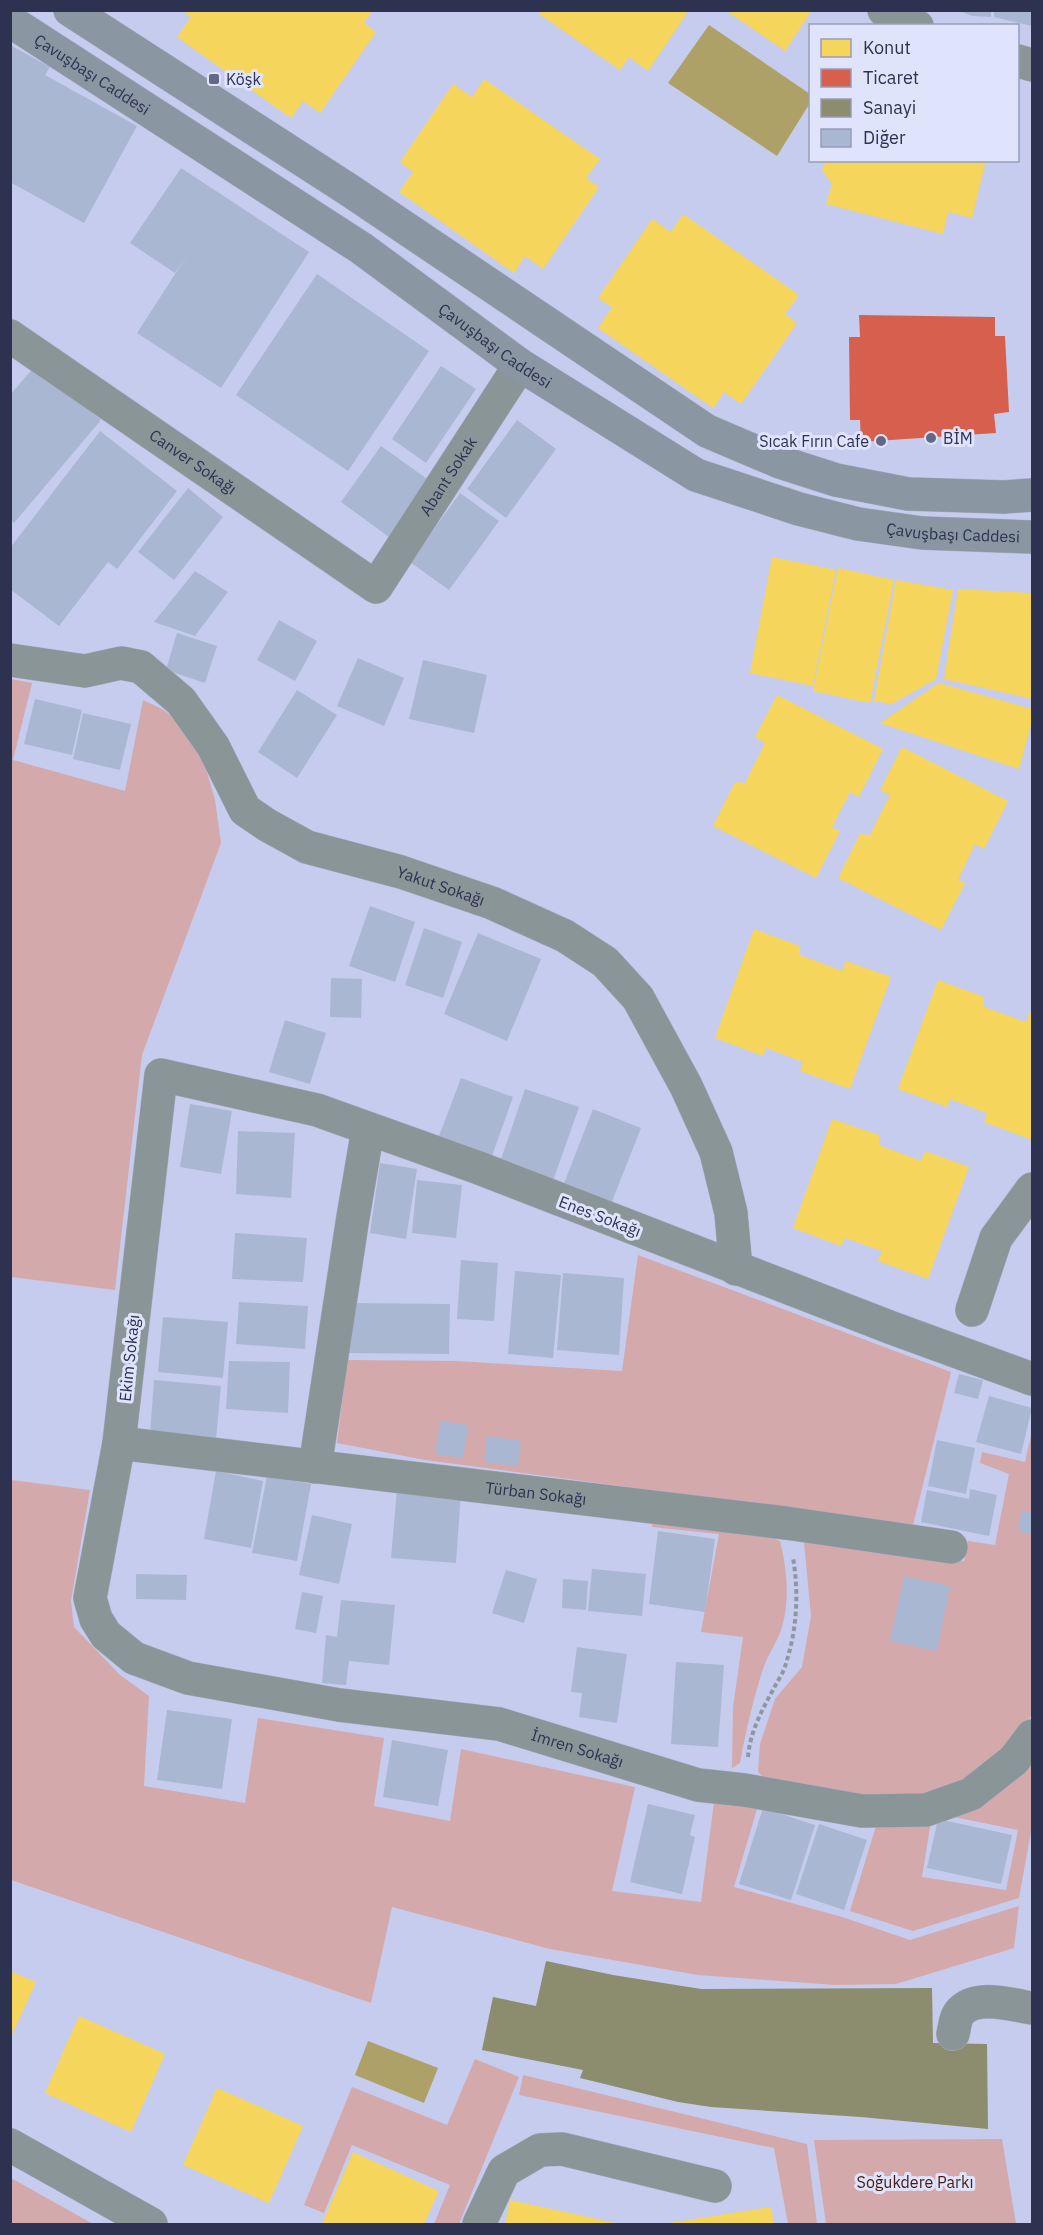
<svg xmlns="http://www.w3.org/2000/svg" width="1043" height="2235" viewBox="0 0 1043 2235" font-family="'IBM Plex Sans',sans-serif">
<style>
.green{fill:#d4a9ab}
.water{fill:#aea168}
.homes{fill:#f6d55c}
.shops{fill:#d6604d}
.industry{fill:#8c8c6e}
.building{fill:#aab7d2}
.lines{fill:none;stroke-linecap:round;stroke-linejoin:round}
.minor-casing{stroke:#a7acc7;stroke-width:34}
.major-casing{stroke:#a7acc7;stroke-width:34}
.path{stroke:#8f96a2;stroke-width:4;stroke-dasharray:4.5 3;stroke-linecap:butt}
.minor{stroke:#8a9598;stroke-width:33}
.major{stroke:#8a96a1;stroke-width:33}
.poi-dot{fill:#636887;stroke:#dfe4fc;stroke-width:2}
.labels{text-anchor:middle;stroke-width:6;stroke-linejoin:round;paint-order:stroke}
.street-label{font-size:16px;fill:#2d3250;stroke:#dfe4fc}
.poi-label{font-size:16px;fill:#2d3250;stroke:#dfe4fc;text-anchor:start}
.park-label{font-size:16px;fill:#461c10;stroke:#dfe4fc}
</style>
<rect width="100%" height="100%" fill="#c6cced"/>
<!-- green -->
<g class="green">
<path d="M11 679 32 683 13 760 125 791 143 700 164 710 181 724 204 762 215 800 221 843 142 1055 115 1290 11 1277Z"/>
<path d="M638 1255 951 1372 913 1525 425 1460 337 1443 347 1360 456 1361 622 1371Z"/>
<path d="M1032 1431V1714L1017 1741 968 1777 910 1801 769 1782 758 1772 760 1744 775 1699 802 1667 811 1616 804 1542 809 1537 964 1561 968 1541 995 1545 1009 1474 980 1463 982 1452 1025 1462Z"/>
<path d="M11 1480 90 1490 71 1601 74 1627 120 1675 149 1696 144 1786 245 1803 258 1718 384 1738 374 1806 450 1821 461 1749 635 1787 612 1891 701 1902 714 1802 757 1809 734 1887 842 1917 910 1940 1019 1906 1014 1948 896 1984 836 1985 698 1975 550 1949 392 1907 371 2003 11 1880Z"/>
<path d="M653 1517 754 1531 780 1541C787 1569 790 1599 782 1627 778 1641 768 1654 763 1669 753 1700 746 1730 740 1763L732 1768 733 1707 743 1637 701 1632 719 1534 652 1527Z"/>
<path d="M1032 1754V1826L1019 1898 913 1931 850 1911 876 1826 931 1821 922 1877 1006 1890 1018 1830 949 1816Z"/>
<path d="M475 2059 519 2077 459 2224H434L450 2185 352 2145 324 2213 304 2205 352 2087 447 2125Z"/>
<path d="M523 2075 807 2144 817 2224H788L774 2148 519 2095Z"/>
<path d="M1002 2139 1016 2224H826L814 2140Z"/>
<path d="M10 2178H11L93 2224H11Z"/>
</g>
<!-- water -->
<g class="water">
<path d="M709 25 810 94V103L777 156 668 83Z"/>
<path d="M368 2041 438 2068 424 2103 355 2075Z"/>
</g>
<!-- homes -->
<g class="homes">
<path d="M182 10H373L364 23 376 32 320 113 303 101 291 118 177 37 191 17Z"/>
<path d="M541 10H689L648 71 629 57 620 70 539 14Z"/>
<path d="M725 10H812L785 51Z"/>
<path d="M484 79 600 159 586 178 599 187 543 269 525 256 514 273 399 192 413 172 400 162 453 84 472 97Z"/>
<path d="M825 160H986L972 218 948 212 943 234 826 204 832 184 822 170Z"/>
<path d="M683 214 799 295 785 314 797 323 741 404 724 392 713 408 598 328 612 307 598 298 652 219 671 232Z"/>
<path d="M772 557 836 570 813 686 750 673Z"/>
<path d="M838 568 894 580 870 703 813 691Z"/>
<path d="M896 580 953 590 936 679 892 704 874 701Z"/>
<path d="M958 589 1032 593V699L944 679Z"/>
<path d="M939 683 1032 709V721L1019 769 880 723Z"/>
<path d="M777 695 883 749 859 797 850 792 832 827 840 831 816 878 713 826 735 782 745 783 765 743 755 737Z"/>
<path d="M902 747 1008 801 984 849 975 844 958 880 965 883 941 930 838 878 860 834 870 835 890 795 880 790Z"/>
<path d="M754 929 800 946V955L842 971 846 961 891 977 850 1089 800 1071 803 1062 766 1048 763 1056 715 1038Z"/>
<path d="M938 980 984 997V1007L1026 1022 1030 1012 1032 1013V1140L984 1122 987 1113 950 1099 947 1107 898 1089Z"/>
<path d="M832 1119 879 1135V1145L921 1161 925 1151 969 1167 928 1279 878 1261 882 1251 845 1238 841 1246 793 1228Z"/>
<path d="M10 1971 36 1982 10 2039Z"/>
<path d="M79 2016 165 2054 131 2132 45 2093Z"/>
<path d="M217 2088 303 2126 269 2203 183 2165Z"/>
<path d="M353 2152 439 2191 424 2224H322Z"/>
<path d="M510 2200 620 2224H505Z"/>
<path d="M771 2207 774 2224H669V2223Z"/>
</g>
<!-- shops -->
<path class="shops" d="M859 315 995 317V336H1005L1009 412 994 414 996 433 861 442 860 420H850L849 337H860Z"/>
<!-- industry -->
<path class="industry" d="M546 1961 613 1975 701 1989 932 1988 933 2043 987 2044 988 2129 861 2117 711 2107 678 2102 580 2078 583 2070 482 2050 493 1997 536 2006Z"/>
<!-- building -->
<g class="building">
<path d="M957 10H991V17L972 16Z"/>
<path d="M994 10H1032V26L994 17Z"/>
<path d="M10 45 50 67 45 75 137 126 84 223 10 182Z"/>
<path d="M181 168 309 252 221 388 137 333 188 254 175 273 130 243Z"/>
<path d="M317 274 429 351 348 471 236 395Z"/>
<path d="M36 365 101 420 14 523 10 519V395Z"/>
<path d="M441 366 476 389 426 463 392 439Z"/>
<path d="M517 420 556 449 506 518 467 489Z"/>
<path d="M100 431 177 491 117 569 108 562 59 626 10 589V548Z"/>
<path d="M381 446 430 481 389 537 341 502Z"/>
<path d="M188 488 223 517 174 580 138 552Z"/>
<path d="M460 493 499 521 449 590 410 562Z"/>
<path d="M195 571 228 592 195 636 154 622Z"/>
<path d="M279 620 317 641 295 681 257 660Z"/>
<path d="M177 633 217 646 205 683 166 670Z"/>
<path d="M358 658 404 678 384 726 337 706Z"/>
<path d="M423 660 487 675 474 733 409 719Z"/>
<path d="M297 690 337 715 297 778 258 752Z"/>
<path d="M35 699 82 710 72 755 24 744Z"/>
<path d="M83 713 131 724 120 770 73 759Z"/>
<path d="M370 906 415 922 395 982 349 966Z"/>
<path d="M424 928 462 942 443 998 405 985Z"/>
<path d="M478 933 541 959 507 1041 444 1014Z"/>
<path d="M331 978 362 979 361 1018 330 1017Z"/>
<path d="M285 1020 326 1033 310 1084 269 1072Z"/>
<path d="M461 1078 513 1097 492 1156 439 1136Z"/>
<path d="M525 1089 579 1107 553 1181 500 1162Z"/>
<path d="M190 1104 232 1111 221 1174 180 1167Z"/>
<path d="M593 1109 641 1128 611 1204 563 1186Z"/>
<path d="M238 1131 295 1133 291 1198 236 1194Z"/>
<path d="M380 1163 417 1169 406 1239 370 1233Z"/>
<path d="M417 1180 462 1185 456 1238 412 1233Z"/>
<path d="M235 1233 307 1238 303 1282 232 1279Z"/>
<path d="M461 1260 498 1263 494 1321 457 1319Z"/>
<path d="M515 1271 561 1275 553 1358 508 1354Z"/>
<path d="M563 1273 624 1278 619 1355 557 1350Z"/>
<path d="M239 1302 308 1306 305 1349 236 1344Z"/>
<path d="M349 1303 450 1304 449 1354 348 1353Z"/>
<path d="M163 1317 228 1322 223 1378 158 1372Z"/>
<path d="M229 1361 290 1362 288 1413 226 1409Z"/>
<path d="M959 1374 983 1380 978 1399 954 1393Z"/>
<path d="M154 1380 221 1386 216 1439 150 1434Z"/>
<path d="M989 1396 1032 1408 1021 1454 976 1442Z"/>
<path d="M440 1421 468 1425 463 1458 435 1454Z"/>
<path d="M487 1436 521 1441 518 1466 484 1462Z"/>
<path d="M937 1440 975 1448 966 1494 928 1486Z"/>
<path d="M216 1471 263 1481 251 1548 204 1539Z"/>
<path d="M267 1476 311 1484 297 1561 252 1553Z"/>
<path d="M397 1489 461 1493 456 1563 391 1558Z"/>
<path d="M970 1489 997 1495 989 1536 921 1522 927 1490 969 1499Z"/>
<path d="M1021 1511 1032 1513V1534L1019 1532Z"/>
<path d="M312 1515 352 1524 339 1584 299 1575Z"/>
<path d="M658 1531 715 1539 705 1612 649 1604Z"/>
<path d="M592 1569 646 1574 642 1616 588 1611Z"/>
<path d="M506 1570 537 1579 524 1623 492 1613Z"/>
<path d="M136 1574 187 1575 186 1600 136 1599Z"/>
<path d="M904 1576 950 1586 937 1651 890 1641Z"/>
<path d="M563 1579 588 1581 586 1610 562 1608Z"/>
<path d="M302 1592 323 1596 316 1633 295 1629Z"/>
<path d="M341 1600 395 1605 389 1665 349 1661 346 1685 322 1683 326 1635 337 1637Z"/>
<path d="M577 1647 627 1654 617 1723 579 1717 582 1693 571 1692Z"/>
<path d="M676 1662 724 1665 718 1747 671 1744Z"/>
<path d="M167 1710 232 1719 222 1789 157 1780Z"/>
<path d="M392 1740 448 1750 438 1806 383 1797Z"/>
<path d="M648 1804 695 1815 690 1835 695 1837 682 1894 630 1882Z"/>
<path d="M763 1808 815 1825 791 1900 739 1884Z"/>
<path d="M938 1819 1012 1835 1001 1884 927 1868Z"/>
<path d="M819 1824 867 1840 844 1910 796 1894Z"/>
</g>
<g class="lines">
<defs>
<g id="minor">
<path d="M884 10 917 26"/>
<path d="M1018 61 1032 65"/>
<path id="s1" d="M10 336 376 587 520 365"/>
<path id="s2" d="M10 660 85 671 121 663 141 667 181 701 213 746 245 810 267 825 307 847 401 872 492 903 565 936 605 962 638 998 686 1086 716 1152 731 1213 736 1269"/>
<path d="M972 1310 996 1238 1032 1189"/>
<path id="s3" d="M1032 1379 892 1328 479 1168 317 1110 161 1075 119 1443 90 1598 96 1619 106 1635 134 1658 188 1678 339 1705 499 1724 698 1785 744 1790 862 1811 926 1810 971 1794 1014 1760 1032 1736"/>
<path id="s4" d="M119 1443 786 1523 951 1547"/>
<path d="M315 1467 353 1217 368 1129"/>
<path d="M953 2034C955 2026 955 2017 961 2011 977 1994 1013 2005 1032 2008"/>
<path d="M10 2145 151 2224"/>
<path d="M479 2224 504 2171 540 2150 562 2149 715 2186"/>
</g>
<g id="major">
<path d="M70 10 349 190 707 431 780 462 836 480 908 494 1004 497 1032 495"/>
<path id="s5" d="M10 21 361 248 520 365 696 475 799 509 858 524 922 533 1032 537"/>
</g>
</defs>
<!-- minor casing -->
<use href="#minor" class="minor-casing"/>
<!-- major casing -->
<use href="#major" class="major-casing"/>
<!-- path -->
<path class="path" d="M748 1757C750 1732 762 1710 774 1688 778 1680 784 1672 786 1663 797 1630 799 1592 793 1558"/>
<!-- minor -->
<use href="#minor" class="minor"/>
<!-- major -->
<use href="#major" class="major"/>
</g>
<!-- markers -->
<g class="poi-dot">
<rect x="208" y="73" width="12" height="12" rx="3"/>
<circle cx="931" cy="438" r="6"/>
<circle cx="881" cy="441" r="6"/>
</g>
<g class="labels">
<!-- street labels -->
<g class="street-label">
<text dy="6" stroke="none"><textPath href="#s5" startOffset="98">Çavuşbaşı Caddesi</textPath></text>
<text dy="6" stroke="none"><textPath href="#s5" startOffset="584">Çavuşbaşı Caddesi</textPath></text>
<text dy="6" stroke="none"><textPath href="#s1" startOffset="222">Canver Sokağı</textPath></text>
<text dy="6" stroke="none"><textPath href="#s1" startOffset="576">Abant Sokak</textPath></text>
<text dy="6" stroke="none"><textPath href="#s5" startOffset="1088">Çavuşbaşı Caddesi</textPath></text>
<text dy="6" stroke="none"><textPath href="#s2" startOffset="524">Yakut Sokağı</textPath></text>
<text transform="translate(600 1216) rotate(21)" y="6">Enes Sokağı</text>
<text transform="translate(129 1358) rotate(-84)" y="6">Ekim Sokağı</text>
<text dy="6" stroke="none"><textPath href="#s4" startOffset="420">Türban Sokağı</textPath></text>
<text dy="6" stroke="none"><textPath href="#s3" startOffset="1983">İmren Sokağı</textPath></text>
</g>
<!-- poi labels -->
<g class="poi-label">
<text x="226" y="85">Köşk</text>
<text x="943" y="444">BİM</text>
<text x="869" y="447" text-anchor="end">Sıcak Fırın Cafe</text>
</g>
<!-- park labels -->
<g class="park-label">
<text x="915" y="2188">Soğukdere Parkı</text>
</g>
</g>
<!-- border -->
<rect width="1043" height="2235" fill="none" stroke="#2d3250" stroke-width="24"/>
<!-- legend -->
<rect x="809" y="24" width="210" height="138" fill="#dfe4fc" stroke="#989db7" stroke-width="1.5"/>
<rect x="821" y="39" width="30" height="18" fill="#f6d55c" stroke="#989db7" stroke-width="1.5"/>
<text x="863" y="54" font-size="18" fill="#2d3250">Konut</text>
<rect x="821" y="69" width="30" height="18" fill="#d6604d" stroke="#989db7" stroke-width="1.5"/>
<text x="863" y="84" font-size="18" fill="#2d3250">Ticaret</text>
<rect x="821" y="99" width="30" height="18" fill="#8c8c6e" stroke="#989db7" stroke-width="1.5"/>
<text x="863" y="114" font-size="18" fill="#2d3250">Sanayi</text>
<rect x="821" y="129" width="30" height="18" fill="#aab7d2" stroke="#989db7" stroke-width="1.5"/>
<text x="863" y="144" font-size="18" fill="#2d3250">Diğer</text>
</svg>
